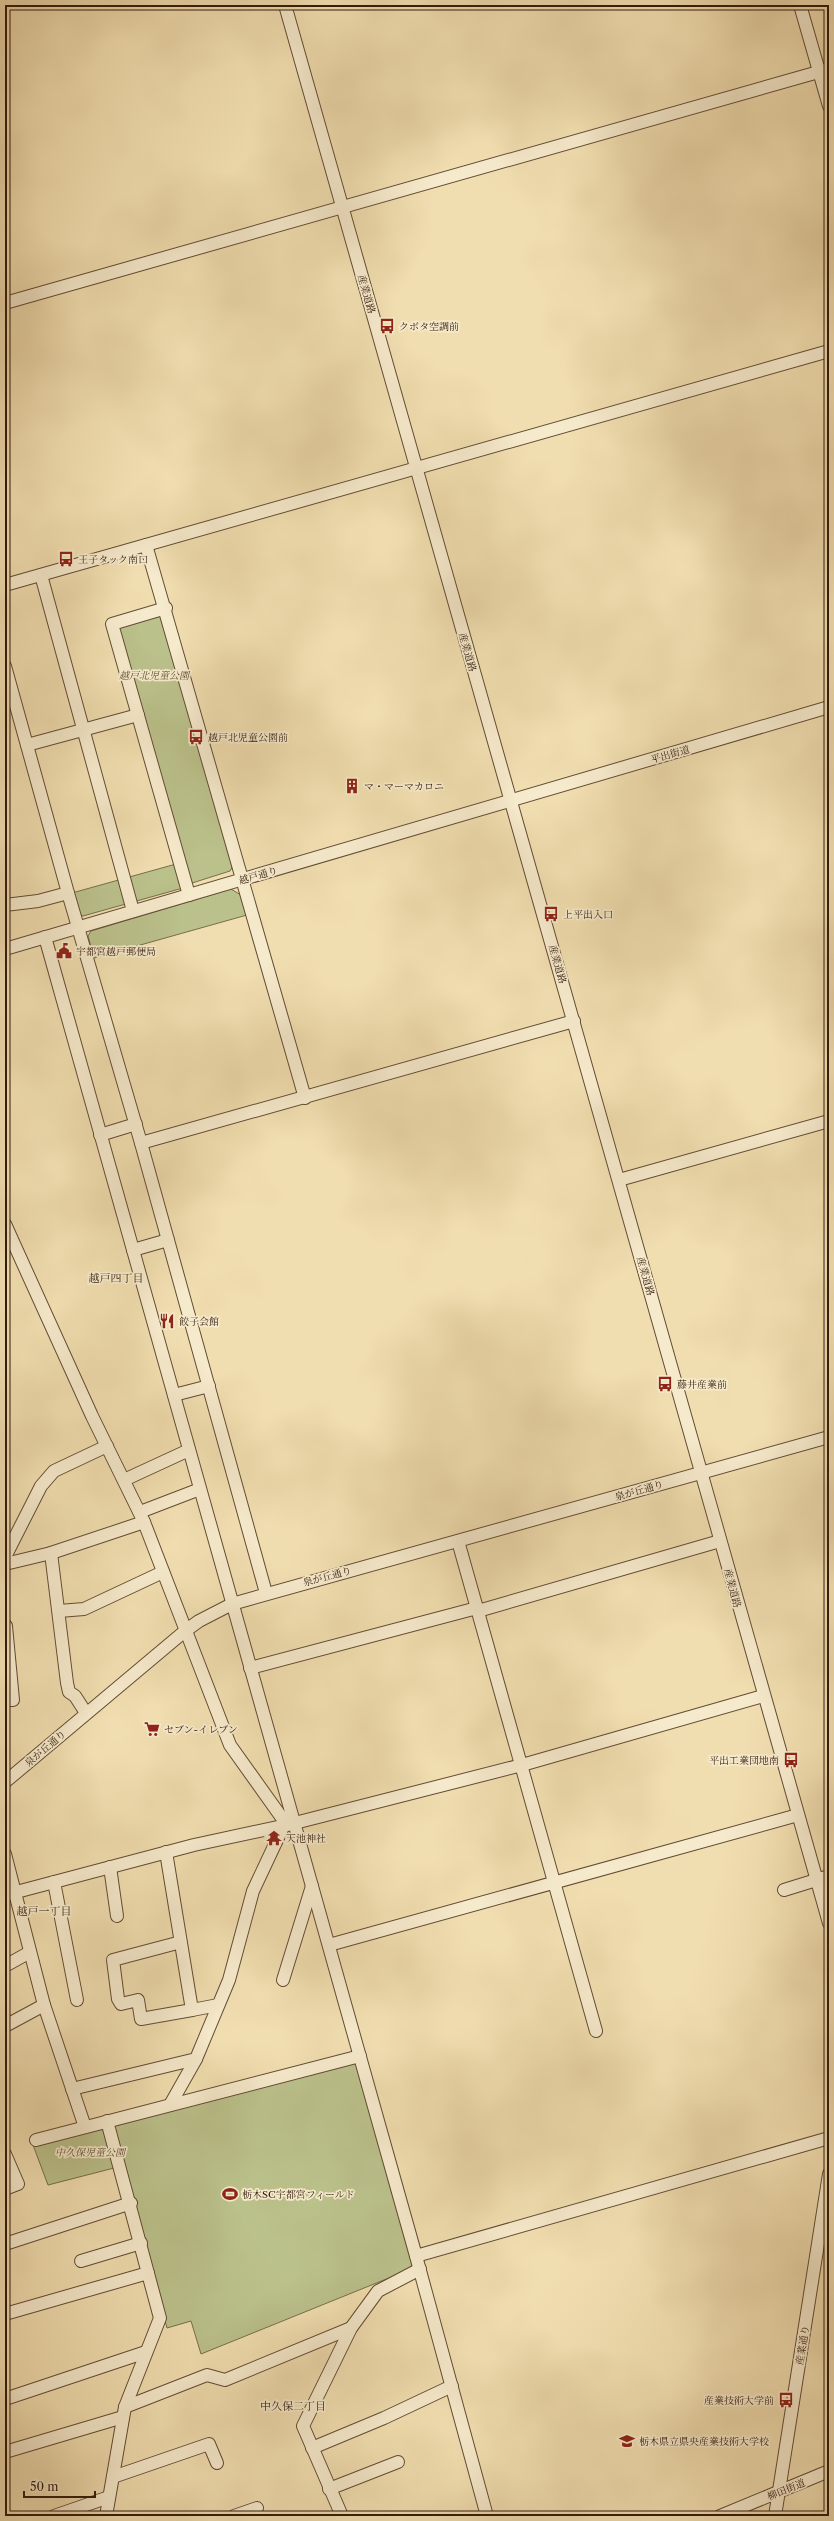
<svg xmlns="http://www.w3.org/2000/svg" width="834" height="2521" viewBox="0 0 834 2521" font-family="'Libre Caslon Text','Noto Serif JP',serif">
<style>
.green{fill:#bbc18b;stroke:#766e4b}
.lines{fill:none;stroke-linecap:round;stroke-linejoin:round}
.minor-casing{stroke:#624c34;stroke-width:14}
.minor{stroke:#f6eacc;stroke-width:12}
.labels{text-anchor:middle;stroke-width:3.5;stroke-linejoin:round;paint-order:stroke}
.street-label{font-size:10px;fill:#321b0b;stroke:#f6eacc}
.poi-label{font-size:10px;fill:#321b0b;stroke:#f6eacc;text-anchor:start}
.park-label{font-size:10px;font-style:italic;fill:#5b4d31;stroke:#f6eacc}
.neighbourhood-label{font-size:11px;fill:#321b0b;stroke:#f6eacc}
</style>
<rect width="100%" height="100%" fill="#f1deb0"/>
<filter id="stains"><feTurbulence type="fractalNoise" baseFrequency=".005" numOctaves="4"/><feColorMatrix values="0 0 0 0 .2 0 0 0 0 .09 0 0 0 0 .02 0 0 0 .5 -.17"/></filter>
<radialGradient id="worn" r=".72"><stop offset=".6" stop-color="#630" stop-opacity="0"/><stop offset="1" stop-color="#630" stop-opacity=".3"/></radialGradient>
<!-- green -->
<g class="green">
<path d="M161 613 233 866 230 871 189 884 114 626Z"/>
<path d="M176 864 183 888 83 916 77 913 72 893Z"/>
<path d="M231 889 241 895 247 915 94 958 88 936 91 931Z"/>
<path d="M357 2059 416 2267 201 2354 191 2321 167 2328 111 2124Z"/>
<path d="M100 2127 108 2132 118 2167 48 2185 33 2145Z"/>
</g>
<g class="lines">
<defs>
<g id="minor">
<path d="M285 5 829 1923"/>
<path d="M800 5 829 106"/>
<path d="M5 303 829 69"/>
<path d="M146 545 305 1098"/>
<path d="M41 575 133 911"/>
<path d="M5 585 829 351"/>
<path d="M166 608 112 624 189 895"/>
<path d="M5 666 68 893 141 1143 266 1593"/>
<path d="M27 745 138 715"/>
<path d="M5 905 38 901 68 893"/>
<path d="M45 937 416 2256 487 2516"/>
<path d="M5 949 829 707"/>
<path d="M100 1135 136 1124"/>
<path d="M141 1143 574 1021"/>
<path d="M619 1180 829 1121"/>
<path d="M5 1224 92 1416 144 1522 230 1745 287 1825 522 1765 763 1696"/>
<path d="M133 1250 168 1240"/>
<path d="M174 1395 209 1386"/>
<path d="M124 1480 189 1450"/>
<path d="M140 1512 200 1489"/>
<path d="M458 1541 596 2031"/>
<path d="M51 1553 67 1683 69 1692 75 1696 86 1713"/>
<path d="M5 1557 41 1486 54 1471 107 1446"/>
<path d="M5 1564 51 1553 144 1522"/>
<path d="M59 1611 84 1609 163 1572"/>
<path d="M478 1611 720 1541"/>
<path d="M250 1668 477 1608"/>
<path d="M5 1700H13L6 1626"/>
<path d="M5 1782 185 1631 199 1621 232 1604 829 1437"/>
<path d="M166 1852 192 2010 141 2019 138 2000 121 2004 118 1999 113 1960 181 1942"/>
<path d="M5 1854 44 2005 85 2127"/>
<path d="M110 1867 117 1916"/>
<path d="M54 1882 77 2000"/>
<path d="M784 1890 829 1876"/>
<path d="M5 1895 194 1845 287 1825"/>
<path d="M329 1945 798 1815"/>
<path d="M5 1966 30 1952"/>
<path d="M283 1980 312 1886"/>
<path d="M192 2010 218 2005"/>
<path d="M5 2026 44 2005"/>
<path d="M72 2089 196 2059 229 1980 253 1891 284 1825"/>
<path d="M170 2105 196 2059"/>
<path d="M36 2140 360 2056"/>
<path d="M5 2154 18 2184 5 2189"/>
<path d="M5 2244 131 2203"/>
<path d="M416 2256 829 2138"/>
<path d="M81 2261 141 2243"/>
<path d="M5 2314 148 2273"/>
<path d="M5 2399 146 2352"/>
<path d="M125 2407 207 2375 225 2380 351 2328"/>
<path d="M312 2448 384 2418 452 2386"/>
<path d="M5 2452 123 2417"/>
<path d="M113 2477 209 2444 217 2463"/>
<path d="M329 2489 398 2462"/>
<path d="M54 2516 109 2497"/>
<path d="M106 2516 125 2407 160 2318 107 2121"/>
<path d="M234 2516 257 2508"/>
<path d="M342 2516 303 2426 351 2328 378 2291 420 2269"/>
<path d="M720 2516 829 2471"/>
<path d="M775 2516 829 2174"/>
</g>
</defs>
<!-- minor casing -->
<use href="#minor" class="minor-casing"/>
<!-- minor -->
<use href="#minor" class="minor"/>
</g>
<!-- icons -->
<defs>
<symbol id="bus-bare" viewBox="-9 -9 18 18"><path d="M-5-6H5V4H4V6H2V4H-2V6H-4V4H-5ZM-3.5-4V0h7V-4ZM-3.5 1.2v1.5H-2V1.2ZM2 1.2v1.5H3.5V1.2Z" fill="#8f2418" stroke="#f6eacc" stroke-width="2.5" paint-order="stroke"/></symbol>
<symbol id="building-bare" viewBox="-9 -9 18 18"><path d="M-4-6H4V6H1V3H-1V6H-4ZM-2.5-4.3h1.7v1.8h-1.7ZM.8-4.3h1.7v1.8H.8ZM-2.5-1h1.7V.8h-1.7ZM.8-1h1.7V.8H.8Z" fill="#8f2418" stroke="#f6eacc" stroke-width="2.5" paint-order="stroke"/></symbol>
<symbol id="civic-bare" viewBox="-9 -9 18 18"><path d="M-.6-6.5H3V-4.5H.6V-3L4-1V1h2V6H-6V1h2V-1L-.6-3ZM-1.2 2.5V6h2.4V2.5Z" fill="#8f2418" stroke="#f6eacc" stroke-width="2.5" paint-order="stroke"/></symbol>
<symbol id="restaurant-bare" viewBox="-9 -9 18 18"><path d="M-5-6h1v4h1v-4h1v4h1v-4h1v5L-1.5 .5V6h-2V.5L-5-1ZM5-6V6H3V1.5H1.5Q1.5-4 5-6Z" fill="#8f2418" stroke="#f6eacc" stroke-width="2.5" paint-order="stroke"/></symbol>
<symbol id="supermarket-bare" viewBox="-9 -9 18 18"><path d="M-6-5.5h2.5l.6 2H6L4.5 2H-2.5L-4.4-4H-6ZM-1.5 3.2a1.3 1.3 0 1 0 .1 0ZM3 3.2a1.3 1.3 0 1 0 .1 0Z" fill="#8f2418" stroke="#f6eacc" stroke-width="2.5" paint-order="stroke"/></symbol>
<symbol id="temple-bare" viewBox="-9 -9 18 18"><path d="M0-6L5-2H3V0L6.5 2.5H4V6H1.5V3h-3V6H-4V2.5H-6.5L-3 0V-2H-5Z" fill="#8f2418" stroke="#f6eacc" stroke-width="2.5" paint-order="stroke"/></symbol>
<symbol id="stadium-bare" viewBox="-9 -9 18 18"><path d="M0-5a6.5 5 0 1 0 0 10a6.5 5 0 1 0 0-10ZM-3.5-1.8h7v3.6h-7Z" fill="#8f2418" stroke="#f6eacc" stroke-width="2.5" paint-order="stroke"/></symbol>
<symbol id="university-bare" viewBox="-9 -9 18 18"><path d="M0-5L7-2L0 1L-7-2ZM-4 1L0 2.5L4 1V4Q0 6-4 4Z" fill="#8f2418" stroke="#f6eacc" stroke-width="2.5" paint-order="stroke"/></symbol>
</defs>
<g fill-rule="evenodd">
<use href="#bus-bare" x="376" y="315" width="22" height="22"/>
<use href="#bus-bare" x="55" y="548" width="22" height="22"/>
<use href="#bus-bare" x="185" y="726" width="22" height="22"/>
<use href="#building-bare" x="341" y="775" width="22" height="22"/>
<use href="#bus-bare" x="540" y="903" width="22" height="22"/>
<use href="#civic-bare" x="53" y="940" width="22" height="22"/>
<use href="#restaurant-bare" x="156" y="1310" width="22" height="22"/>
<use href="#bus-bare" x="654" y="1373" width="22" height="22"/>
<use href="#supermarket-bare" x="141" y="1718" width="22" height="22"/>
<use href="#bus-bare" x="780" y="1749" width="22" height="22"/>
<use href="#temple-bare" x="263" y="1827" width="22" height="22"/>
<use href="#stadium-bare" x="219" y="2183" width="22" height="22"/>
<use href="#bus-bare" x="775" y="2389" width="22" height="22"/>
<use href="#university-bare" x="616" y="2430" width="22" height="22"/>
</g>
<g class="labels">
<!-- street labels -->
<g class="street-label">
<text transform="translate(367 294) rotate(74)" y="4">産業道路</text>
<text transform="translate(468 652) rotate(74)" y="4">産業道路</text>
<text transform="translate(670 754) rotate(-16)" y="4">平出街道</text>
<text transform="translate(258 875) rotate(-16)" y="4">越戸通り</text>
<text transform="translate(558 964) rotate(74)" y="4">産業道路</text>
<text transform="translate(646 1276) rotate(74)" y="4">産業道路</text>
<text transform="translate(639 1490) rotate(-16)" y="4">泉が丘通り</text>
<text transform="translate(327 1576) rotate(-15)" y="4">泉が丘通り</text>
<text transform="translate(733 1588) rotate(75)" y="4">産業道路</text>
<text transform="translate(45 1748) rotate(-40)" y="4">泉が丘通り</text>
<text transform="translate(802 2345) rotate(-81)" y="4">産業通り</text>
<text transform="translate(786 2489) rotate(-22)" y="4">柳田街道</text>
</g>
<!-- poi labels -->
<g class="poi-label">
<text x="399" y="330">クボタ空調前</text>
<text x="78" y="563">王子タック南口</text>
<text x="208" y="741">越戸北児童公園前</text>
<text x="364" y="790">マ・マーマカロニ</text>
<text x="563" y="918">上平出入口</text>
<text x="76" y="955">宇都宮越戸郵便局</text>
<text x="179" y="1325">餃子会館</text>
<text x="677" y="1388">藤井産業前</text>
<text x="164" y="1733">セブン-イレブン</text>
<text x="779" y="1764" text-anchor="end">平出工業団地南</text>
<text x="286" y="1842">天池神社</text>
<text x="242" y="2198">栃木SC宇都宮フィールド</text>
<text x="774" y="2404" text-anchor="end">産業技術大学前</text>
<text x="639" y="2445">栃木県立県央産業技術大学校</text>
</g>
<!-- park labels -->
<g class="park-label">
<text x="154" y="679">越戸北児童公園</text>
<text x="90" y="2156">中久保児童公園</text>
</g>
<!-- neighbourhood labels -->
<g class="neighbourhood-label">
<text x="116" y="1282">越戸四丁目</text>
<text x="44" y="1915">越戸一丁目</text>
<text x="293" y="2410">中久保二丁目</text>
</g>
</g>
<!-- margin -->
<rect width="834" height="2521" fill="none" stroke="#f1deb0" stroke-width="20"/>
<rect x="6" y="6" width="822" height="2509" fill="none" stroke="#321b0b" stroke-width="2"/>
<rect x="10" y="10" width="814" height="2501" fill="none" stroke="#321b0b"/>
<!-- scale -->
<path d="M24 2491v6h71v-6" fill="none" stroke="#321b0b" stroke-width="2"/>
<text x="30" y="2491" font-size="12" fill="#321b0b" stroke="#f6eacc" stroke-width="3" paint-order="stroke">50 m</text>
<rect width="100%" height="100%" filter="url(#stains)"/>
<rect width="100%" height="100%" fill="url(#worn)"/>
</svg>
